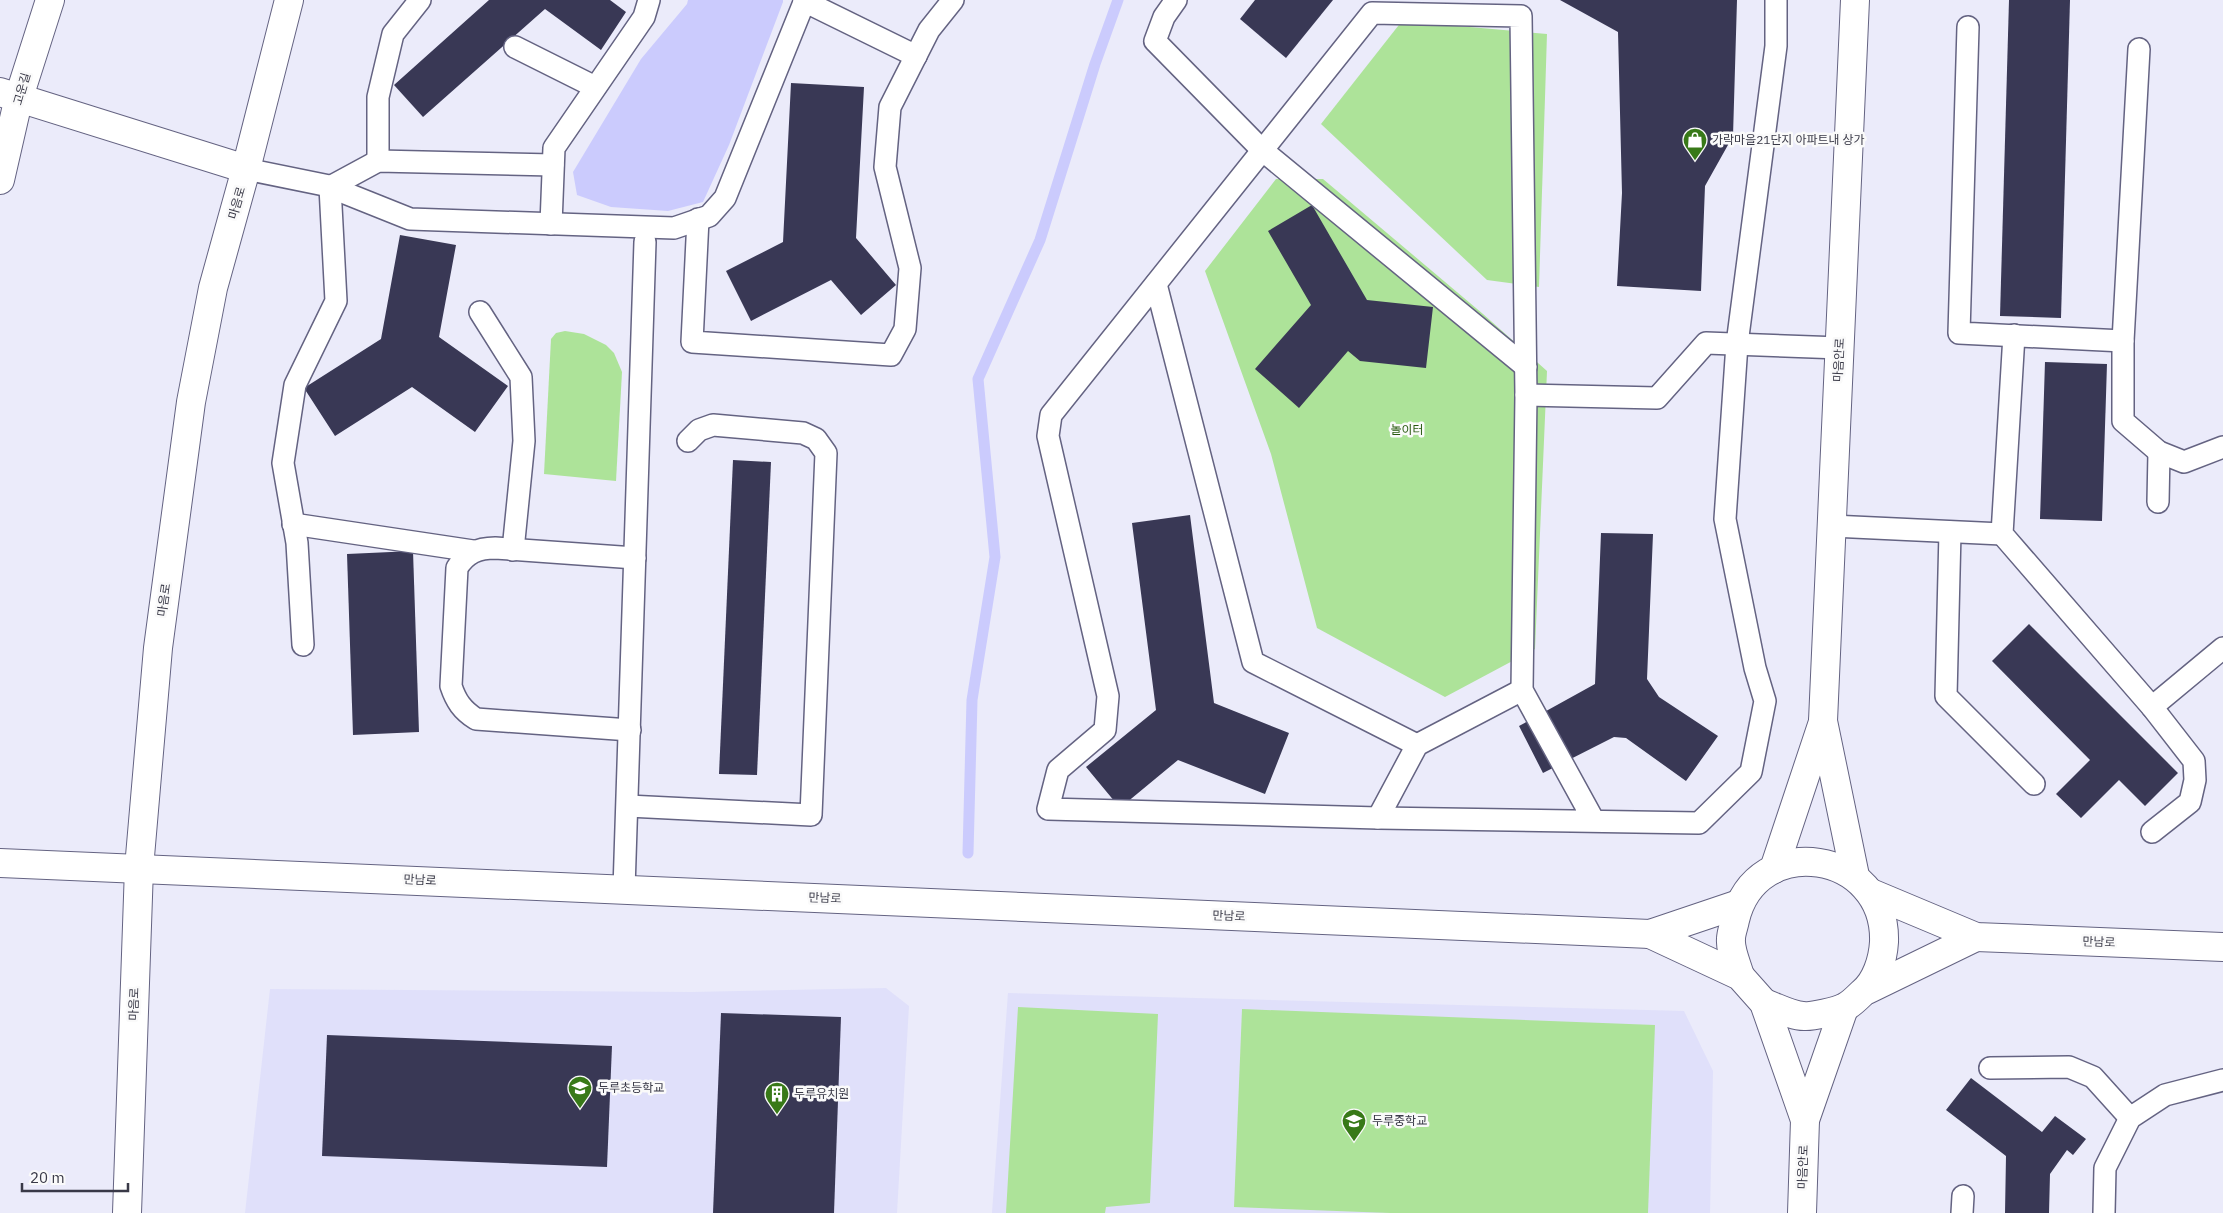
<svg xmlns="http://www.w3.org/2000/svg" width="2223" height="1213" viewBox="0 0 2223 1213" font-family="'IBM Plex Sans','Noto Sans KR',sans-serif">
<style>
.built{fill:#e0e0fa}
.green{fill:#ade399}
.water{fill:#cbcbfd}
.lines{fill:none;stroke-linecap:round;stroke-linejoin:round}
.stream{stroke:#cbcbfd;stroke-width:11}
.building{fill:#393855}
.lane-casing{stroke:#646382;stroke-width:24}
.street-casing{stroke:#646382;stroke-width:30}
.secondary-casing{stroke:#646382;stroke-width:30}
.lane{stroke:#fff;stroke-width:21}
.street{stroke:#fff;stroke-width:28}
.secondary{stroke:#fff;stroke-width:28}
.labels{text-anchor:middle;stroke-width:5;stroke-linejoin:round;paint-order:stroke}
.street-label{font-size:12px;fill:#393947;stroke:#fafafa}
.poi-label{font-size:12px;fill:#393947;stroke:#fafafa;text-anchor:start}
.park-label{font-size:12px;fill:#27590e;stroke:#fafafa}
</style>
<rect width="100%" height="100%" fill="#ebebfa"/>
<!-- built -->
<g class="built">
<path d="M886 988 909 1006 897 1213H245L270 989 692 992Z"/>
<path d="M1008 993 1684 1011 1713 1071 1710 1213H992Z"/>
</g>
<!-- green -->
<g class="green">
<path d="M1402 21 1547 34 1539 287 1487 280 1321 124Z"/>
<path d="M1276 179H1323L1483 314 1547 371 1535 649 1445 697 1317 628 1271 454 1205 271Z"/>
<path d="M565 331 584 334 606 345 614 353 622 372 616 481 544 474 551 339 556 333Z"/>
<path d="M1018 1007 1158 1014 1150 1203 1106 1207 1105 1213H1006Z"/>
<path d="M1242 1009 1655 1025 1648 1213H1390L1234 1207Z"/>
</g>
<!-- water -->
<path class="water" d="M688 0H783V2L729 145 703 202 668 211 611 207 577 195 573 172 641 59 687 4Z"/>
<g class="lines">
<!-- stream -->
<path class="stream" d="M968 853 972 700 995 557 978 379 1040 240 1095 64 1118 0"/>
</g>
<!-- building -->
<g class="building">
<path d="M489 0H610L626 12 601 50 545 9 423 117 394 85Z"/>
<path d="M1255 0H1333L1286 58 1240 19Z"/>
<path d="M1560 0H1737L1733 136 1705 186 1701 291 1617 286 1622 193 1618 32Z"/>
<path d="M2009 0H2070L2061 318 2000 316Z"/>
<path d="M791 83 864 87 856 238 896 285 861 315 831 280 751 321 726 271 783 242Z"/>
<path d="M1312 205 1367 300 1433 307 1426 368 1360 361 1348 351 1299 408 1255 369 1311 305 1268 231Z"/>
<path d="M400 235 456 245 439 337 508 386 475 432 412 387 335 436 304 388 381 339Z"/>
<path d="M2045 362 2107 364 2102 521 2040 519Z"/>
<path d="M733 460 771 462 757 775 719 774Z"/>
<path d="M1190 515 1214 703 1289 733 1265 794 1178 760 1120 808 1086 767 1156 710 1132 523Z"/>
<path d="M1601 533 1653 534 1647 679 1659 697 1718 736 1686 781 1626 738 1614 737 1543 773 1519 726 1595 684Z"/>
<path d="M413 551 419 732 353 735 347 554Z"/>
<path d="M2029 624 2178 773 2145 806 2119 780 2081 818 2056 794 2090 760 1992 661Z"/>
<path d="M721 1013 841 1017 834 1213H713Z"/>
<path d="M327 1035 612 1046 607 1167 322 1156Z"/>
<path d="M1971 1078 2042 1132 2055 1116 2086 1139 2073 1155 2067 1150 2050 1174 2049 1213H2005L2006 1156 1946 1110Z"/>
</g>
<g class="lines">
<defs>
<g id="lane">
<path d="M1176 0 1164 17 1155 41 1262 150 1526 367"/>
<path d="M804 1 916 56"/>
<path d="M1968 27 1959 333 2123 341"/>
<path d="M515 47 595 87"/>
<path d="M2139 49 2123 341V421L2159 452 2184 462 2223 447"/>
<path d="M378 161V97L393 34 420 0"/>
<path d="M246 169 344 189"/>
<path d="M330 187 410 219 674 228 709 216 725 198 805 0"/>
<path d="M330 187 378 161 553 165"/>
<path d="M698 219 692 342 891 355 905 329 910 268 885 167 890 107 929 30 953 0"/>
<path d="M551 224 554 148 644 17 649 0"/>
<path d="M1156 284 1253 662 1417 745"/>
<path d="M480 312 521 377 524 441 513 550"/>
<path d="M2014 335 2002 534 2152 707 2194 761 2195 780 2190 802 2152 832"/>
<path d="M1526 395 1657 398 1706 343 1840 348"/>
<path d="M2158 502 2159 452"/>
<path d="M293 524 473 551"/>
<path d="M1832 526 2002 534"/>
<path d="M1950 532 1946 696 2034 784"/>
<path d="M303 645 297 543 283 463 295 385 336 301 330 187"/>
<path d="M2152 707 2223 648"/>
<path d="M630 730 476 719C462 710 456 701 451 686L457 568C466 553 478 548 495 548L635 558"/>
<path d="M628 806 811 815 826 453 816 439 803 433 713 425 699 430 688 441"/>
<path d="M1378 818 1417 745 1522 690"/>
<path d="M1594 821 1522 690 1526 395 1521 16 1372 13 1051 415 1048 436 1108 696 1105 730 1058 770 1048 809 1378 818 1699 823 1751 772 1765 701 1755 668 1725 519 1737 344 1776 46V0"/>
<path d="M624 889 645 242"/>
<path d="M1990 1068 2069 1067 2093 1077 2130 1118"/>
<path d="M1962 1213 1963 1196"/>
<path d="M2104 1213 2105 1168 2130 1118 2165 1095 2223 1080"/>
</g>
<g id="street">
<path d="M0 92 246 169"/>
<path d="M0 180 19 97 50 0"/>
</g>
<g id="secondary">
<path d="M0 863 1650 934 1739 904"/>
<path d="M1774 869 1823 722"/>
<path d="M1855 876 1823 721 1855 0"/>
<path d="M1871 893 1976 937 2223 947"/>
<path d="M1650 934 1740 976 1764 1003 1805 1120"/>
<path d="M1740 976C1737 965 1730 950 1731 939 1731 933 1734 926 1735 920 1756 830 1887 850 1884 942 1883 960 1876 982 1862 993 1857 998 1851 1004 1845 1007 1838 1011 1811 1017 1804 1016 1792 1016 1776 1007 1764 1003"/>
<path d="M1867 990 1976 937"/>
<path d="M127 1213 139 868 158 648 191 402 213 288 246 169 289 0"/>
<path d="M1802 1213 1805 1120 1844 1008"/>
</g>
</defs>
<!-- lane casing -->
<use href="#lane" class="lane-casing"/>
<!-- street casing -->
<use href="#street" class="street-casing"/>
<!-- secondary casing -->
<use href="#secondary" class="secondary-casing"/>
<!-- lane -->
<use href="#lane" class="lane"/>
<!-- street -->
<use href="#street" class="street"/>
<!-- secondary -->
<use href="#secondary" class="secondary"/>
</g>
<!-- icons -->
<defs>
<symbol id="shop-pin" viewBox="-11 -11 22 30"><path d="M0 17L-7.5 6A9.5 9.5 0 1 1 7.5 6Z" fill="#387918" stroke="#fafafa"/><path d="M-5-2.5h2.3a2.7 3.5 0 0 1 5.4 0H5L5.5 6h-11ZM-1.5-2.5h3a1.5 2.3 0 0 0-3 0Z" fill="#fff"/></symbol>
<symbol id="school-pin" viewBox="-11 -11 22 30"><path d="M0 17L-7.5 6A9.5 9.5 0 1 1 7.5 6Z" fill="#387918" stroke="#fafafa"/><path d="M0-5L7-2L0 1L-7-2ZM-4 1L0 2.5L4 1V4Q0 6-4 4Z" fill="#fff"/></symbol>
<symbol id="building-pin" viewBox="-11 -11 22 30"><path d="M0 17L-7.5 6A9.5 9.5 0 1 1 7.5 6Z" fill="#387918" stroke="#fafafa"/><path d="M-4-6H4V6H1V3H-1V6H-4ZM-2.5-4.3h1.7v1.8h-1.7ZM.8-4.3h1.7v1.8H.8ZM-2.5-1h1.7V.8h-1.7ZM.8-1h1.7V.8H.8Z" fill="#fff"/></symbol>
</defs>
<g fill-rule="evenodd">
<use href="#shop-pin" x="1681" y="126" width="28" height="38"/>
<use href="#school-pin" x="566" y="1074" width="28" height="38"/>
<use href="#building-pin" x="763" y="1080" width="28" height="38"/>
<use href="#school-pin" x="1340" y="1107" width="28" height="38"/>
</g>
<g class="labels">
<!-- street labels -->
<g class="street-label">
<text transform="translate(22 89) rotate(-74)" y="4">고운길</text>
<text transform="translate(237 203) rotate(-74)" y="4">마음로</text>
<text transform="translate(1839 360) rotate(-87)" y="4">마음안로</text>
<text transform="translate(164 600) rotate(-82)" y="4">마음로</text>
<text transform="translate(420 880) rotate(3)" y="4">만남로</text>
<text transform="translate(825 898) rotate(2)" y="4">만남로</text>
<text transform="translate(1229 916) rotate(2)" y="4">만남로</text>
<text transform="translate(2099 942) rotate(2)" y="4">만남로</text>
<text transform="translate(134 1004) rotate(-88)" y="4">마음로</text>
<text transform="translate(1803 1167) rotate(-88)" y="4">마음안로</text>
</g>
<!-- poi labels -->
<g class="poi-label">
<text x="1712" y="144">가락마을21단지 아파트내 상가</text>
<text x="598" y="1092">두루초등학교</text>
<text x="794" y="1098">두루유치원</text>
<text x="1372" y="1125">두루중학교</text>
</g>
<!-- park labels -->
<g class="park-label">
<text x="1407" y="434">놀이터</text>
</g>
</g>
<!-- scale -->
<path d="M22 1183v8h106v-8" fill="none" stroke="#393947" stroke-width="2.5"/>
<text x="30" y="1183" font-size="15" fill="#393947" stroke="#fafafa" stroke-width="4" paint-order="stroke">20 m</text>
</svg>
